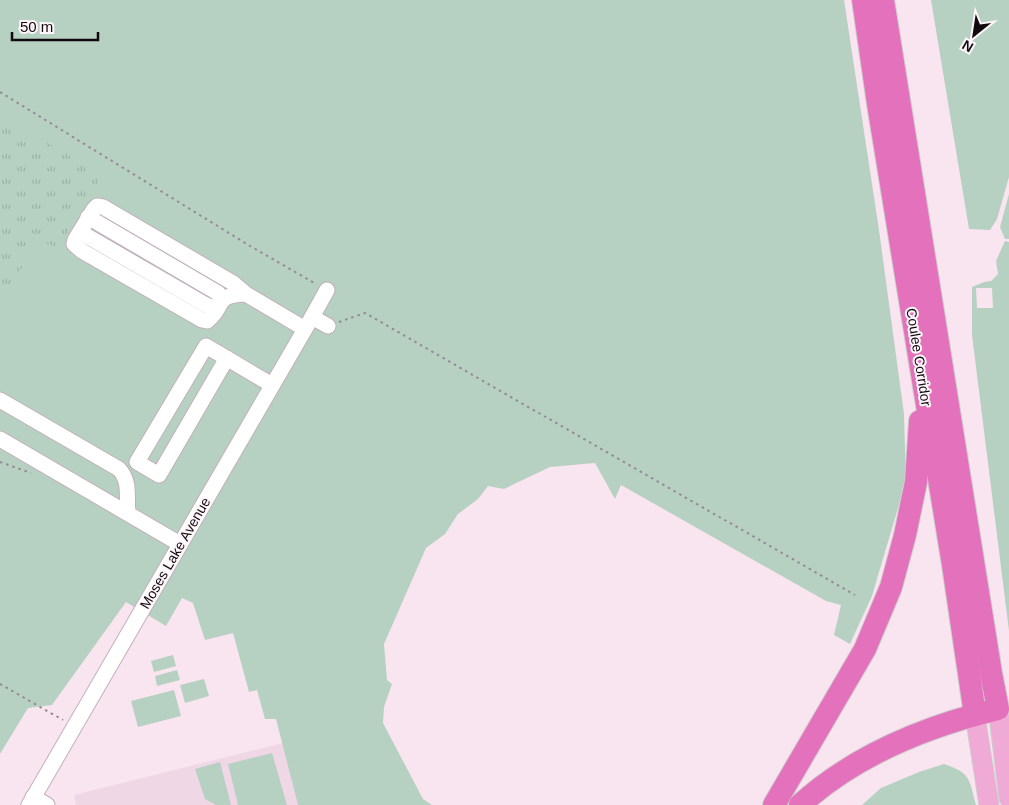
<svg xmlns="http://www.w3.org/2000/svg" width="1009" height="805" viewBox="0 0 1009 805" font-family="Helvetica,sans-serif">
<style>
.built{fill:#f0d7e6}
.grass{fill:#b6d1c1;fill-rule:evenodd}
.park{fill:url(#park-tufts)}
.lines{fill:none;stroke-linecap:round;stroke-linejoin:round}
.minor-casing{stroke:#c2b0ba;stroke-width:17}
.major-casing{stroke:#cfcecf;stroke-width:21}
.highway-casing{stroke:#cfcecf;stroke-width:24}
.path{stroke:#978991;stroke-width:2;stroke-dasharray:2.5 4;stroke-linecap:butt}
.minor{stroke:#fff;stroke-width:15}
.major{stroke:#efaad6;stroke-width:19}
.highway{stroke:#e471bb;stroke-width:22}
.labels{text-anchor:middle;stroke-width:4;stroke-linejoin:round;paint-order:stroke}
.street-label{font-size:14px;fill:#100a0e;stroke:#fef6fa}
</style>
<defs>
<pattern id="park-tufts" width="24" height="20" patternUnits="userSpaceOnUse" patternTransform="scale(1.25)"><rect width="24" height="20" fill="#b6d1c1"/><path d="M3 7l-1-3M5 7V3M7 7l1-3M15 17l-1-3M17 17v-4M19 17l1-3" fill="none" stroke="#9bb2a5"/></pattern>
</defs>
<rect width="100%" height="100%" fill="#f9e5f0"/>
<!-- built -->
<path class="built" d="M283 743 298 805H76L74 795Z"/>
<!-- grass -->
<g class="grass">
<path d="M0 0H844L879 230 904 414 906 481 872 596 850 644 834 635 841 605 826 601 621 485 615 499 595 463 550 467 504 489 488 486 478 499 458 514 445 534 426 548 384 644 387 680 392 684 384 707 383 723 423 799 432 805H298L276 719H265L257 690 249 692 233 633 205 640 193 603 182 598 166 626 126 602 52 705 28 708 0 754Z"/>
<path d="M931 0H1009V177L997 219 990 230 969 229Z"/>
<path d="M1009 194V239H1005L1000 227Z"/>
<path d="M1005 241 1009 242V631L972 335V287L984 282 991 281 998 274 996 261ZM976 288H992L993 308H977Z"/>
<path d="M173 655 176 666 154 672 151 661Z"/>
<path d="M177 670 180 680 157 686 155 676Z"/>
<path d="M204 679 209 696 185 703 180 685Z"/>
<path d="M174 690 181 716 138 727 131 701Z"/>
<path d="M272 753 287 805H238L228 764Z"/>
<path d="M220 762 231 805H216L205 799 195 769Z"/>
<path d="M944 764C971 773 969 779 976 805H862L881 788 919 772Z"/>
</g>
<!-- park -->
<g class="park">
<path d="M0 115 102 175 58 248C46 242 38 242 30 254L6 240 0 241Z"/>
<path d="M5 242 29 255 2 302 0 301V251Z"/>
</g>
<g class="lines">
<defs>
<g id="minor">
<path d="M88 217 218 293 220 296V302"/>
<path d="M80 232 206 305 213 308 217 307"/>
<path d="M246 294C213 295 226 306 207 321L202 320 82 251 74 244 75 240 94 209 97 206 103 207 233 283 246 294 305 329"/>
<path d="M312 317 327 290"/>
<path d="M227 358 159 475 137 462 206 346 272 385"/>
<path d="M0 400 119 469C131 482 126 497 128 513"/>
<path d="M0 439 180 544"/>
<path d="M33 797 47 805"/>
<path d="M29 805 312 317 328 326"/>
</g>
<g id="major">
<path d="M998 709 1009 798"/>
<path d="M975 715 989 805"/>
</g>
<g id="highway">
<path d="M863 0 878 104 953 565 975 715"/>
<path d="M774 805 865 649 891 587 905 535 916 482 920 421"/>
<path d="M800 805C855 755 927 726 998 709L991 673 883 0"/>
</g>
</defs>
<!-- minor casing -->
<use href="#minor" class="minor-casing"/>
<!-- major casing -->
<use href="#major" class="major-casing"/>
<!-- highway casing -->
<use href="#highway" class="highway-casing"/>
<!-- path -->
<g class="path">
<path d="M0 92 250 246 316 284"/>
<path d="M339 322 365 313 855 595"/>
<path d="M0 462 31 473"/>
<path d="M0 684 63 720"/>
</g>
<!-- minor -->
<use href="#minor" class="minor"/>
<!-- major -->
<use href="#major" class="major"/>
<!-- highway -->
<use href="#highway" class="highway"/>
</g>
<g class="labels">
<!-- street labels -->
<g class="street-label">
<text transform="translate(919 357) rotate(81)" y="5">Coulee Corridor</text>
<text transform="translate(175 553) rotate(-60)" y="5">Moses Lake Avenue</text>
</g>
</g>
<!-- north arrow -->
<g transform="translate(974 35) rotate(210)" stroke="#fef6fa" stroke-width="4" paint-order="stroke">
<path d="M0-4L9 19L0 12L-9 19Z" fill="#100a0e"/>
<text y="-8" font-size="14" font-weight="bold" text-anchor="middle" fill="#100a0e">N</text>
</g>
<!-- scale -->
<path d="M12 32v8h86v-8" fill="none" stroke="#100a0e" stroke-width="2.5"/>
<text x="20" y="32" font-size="15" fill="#100a0e" stroke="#fef6fa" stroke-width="4" paint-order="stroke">50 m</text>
</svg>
